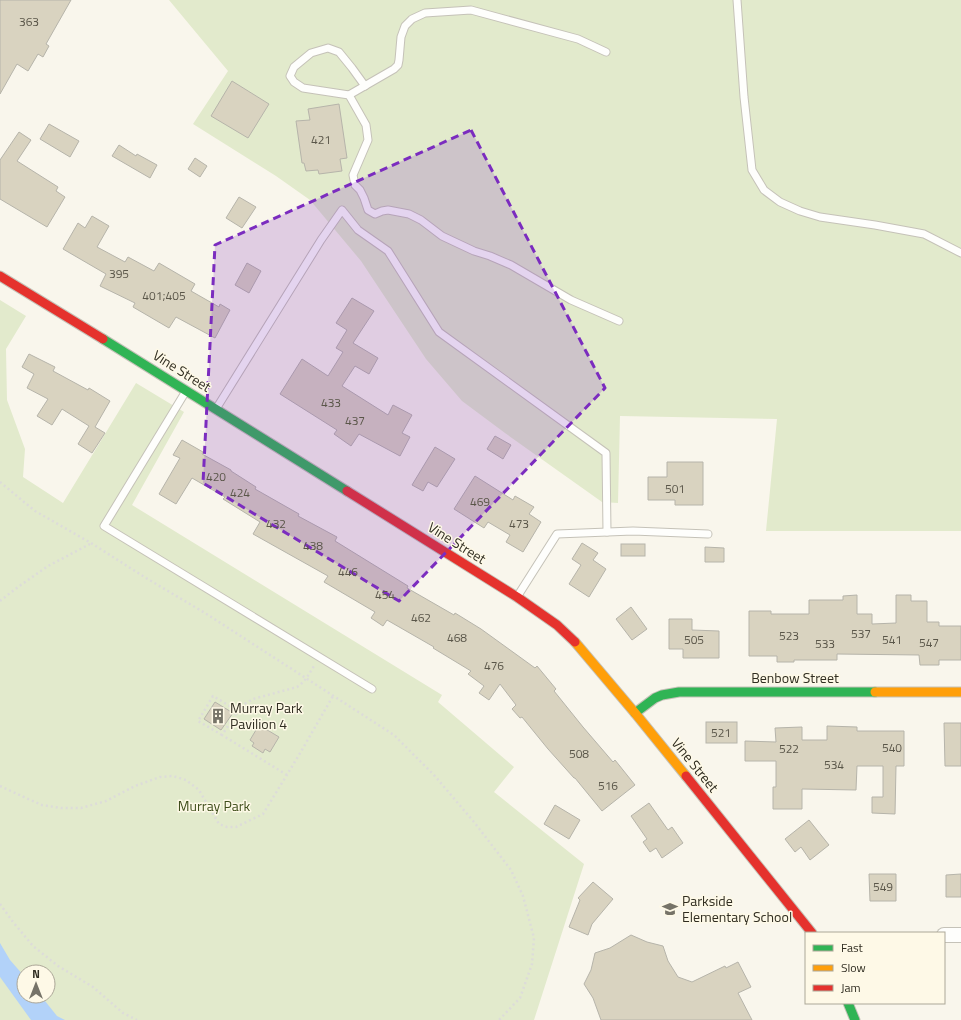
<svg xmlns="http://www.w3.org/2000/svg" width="961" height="1020" viewBox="0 0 961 1020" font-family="'Titillium Web',sans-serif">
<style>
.green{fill:#e2eacc;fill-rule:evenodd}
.water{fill:#b2d2f9}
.building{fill:#d9d3c0;stroke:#b6b4aa}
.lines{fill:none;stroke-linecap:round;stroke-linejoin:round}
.lane-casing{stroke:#c5c2b8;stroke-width:9}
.street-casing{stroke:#c5c2b8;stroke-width:16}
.fast-casing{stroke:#c5c2b8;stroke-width:11}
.slow-casing{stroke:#c5c2b8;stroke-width:11}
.jam-casing{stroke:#c5c2b8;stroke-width:11}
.path{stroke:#dddcd9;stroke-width:2.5;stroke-dasharray:2 3;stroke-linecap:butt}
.lane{stroke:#fefefc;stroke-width:7}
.street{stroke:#fefefc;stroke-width:14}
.fast{stroke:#30b455;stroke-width:9}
.slow{stroke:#ff9f0a;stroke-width:9}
.jam{stroke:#e5322d;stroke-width:9}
.marked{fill:#7b2cbf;fill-opacity:0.2;stroke:#7b2cbf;stroke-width:3;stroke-dasharray:8 5;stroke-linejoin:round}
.labels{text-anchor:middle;stroke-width:3;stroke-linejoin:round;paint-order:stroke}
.number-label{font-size:12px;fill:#5a5649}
.street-label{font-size:14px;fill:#302d21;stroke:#fef9e7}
.poi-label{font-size:14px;fill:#302d21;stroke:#fef9e7;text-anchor:start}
.park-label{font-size:14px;fill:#3f4e1b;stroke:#fef9e7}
</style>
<rect width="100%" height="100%" fill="#f9f6ec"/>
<!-- green -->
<g class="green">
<path d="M169 0H961V531H766L777 419 620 416 618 503 602 502 505 433 462 401 426 359 361 261 310 200 276 176 193 124 228 71Z"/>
<path d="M0 300 26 316 6 349 7 400 25 449 23 477 63 503 136 383 184 412 132 505 442 695 438 702 514 767 494 792 584 864 534 1020H0ZM24 972H48V996H24Z"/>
</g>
<!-- water -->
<path class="water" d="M0 943 10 960 24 976V996H41L57 1016 65 1020H31L0 977Z"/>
<!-- building -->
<g class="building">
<path d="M0 0H71L46 44 49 46 43 57 38 54 28 71 17 64 0 94Z"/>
<path d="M232 81 269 104 248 138 211 116Z"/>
<path d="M339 104 347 158 340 159 342 171 319 174 318 170 306 171 304 163H302L296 121 310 120 308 109Z"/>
<path d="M49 124 79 141 70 157 40 139Z"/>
<path d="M19 132 31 140 17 161 58 187 56 191 65 197 47 227 0 199V160Z"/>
<path d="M119 145 136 156 137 154 157 165 150 178 112 156Z"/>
<path d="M195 158 207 166 200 177 188 169Z"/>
<path d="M239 197 256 207 242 228 226 218Z"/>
<path d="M92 216 109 226 97 247 125 262 128 257 154 271 159 263 195 284 191 291 219 307 220 304 230 310 215 338 176 317 169 328 133 307 135 303 100 286 106 274 63 249 78 223 85 228Z"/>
<path d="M247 263 261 271 249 293 235 285Z"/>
<path d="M352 298 374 311 353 343 378 358 369 374 355 366 342 386 388 415 393 405 412 415 402 433 410 437 400 456 359 434 351 446 334 434 337 430 280 394 302 359 328 376 343 352 336 348 347 330 336 323Z"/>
<path d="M29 354 55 367 53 371 88 390 89 388 110 401 95 427 105 433 92 453 78 444 89 426 62 409 52 425 37 416 48 399 27 388 34 374 22 367Z"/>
<path d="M495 436 511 445 503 459 487 449Z"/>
<path d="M182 440 203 452 202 454 231 470V471L256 487 255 489 299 514 298 516 337 537 335 541 408 586 407 588 454 615 455 613 481 629 535 668 537 666 556 689 554 691 583 727 613 762 615 760 635 785 602 811 575 778H574L548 749 522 717 520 718 512 709 516 705 500 684 489 700 479 693 484 686 468 674 471 671 433 648 434 647 387 620 383 626 371 618 375 612 324 582 328 576 253 534 260 522 223 499 225 497 192 478 176 504 159 494 180 458 173 455Z"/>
<path d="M435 447 455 459 437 487 428 482 423 491 412 485Z"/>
<path d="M667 462H703V505H675V500H648V477H667Z"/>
<path d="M475 476 513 500 515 496 534 507 529 514 541 522 523 552 506 542 510 535 488 522 484 528 454 509Z"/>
<path d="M582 543 598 553 593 560 606 569 589 597 569 584 581 565 572 559Z"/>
<rect x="621" y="544" width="24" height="12"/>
<path d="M705 547 724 548V562H705Z"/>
<path d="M857 595V614H872V624L896 623V595H911V601H927V622H939V626H961V660H939V665H920L919 655 837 654V660H794V662H777V656H749V611H771V614H809V600H843V596Z"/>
<path d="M631 607 647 629 632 640 616 619Z"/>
<path d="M669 619H692V630L719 631V658H683V649H669Z"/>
<path d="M215 702 233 713 221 730 204 719Z"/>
<rect x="706" y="722" width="31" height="21"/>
<path d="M944 723H961V766H945Z"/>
<path d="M259 725 279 737 270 752 265 749 263 753 252 746 254 743 250 740Z"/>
<path d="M827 726 857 727V731H904V766H896L895 814 872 813V797H883V766H857L856 790 802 789V809H773V787H776V761H745V741L776 742 775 728 802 727V740H827Z"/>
<path d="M649 803 668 830 672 827 683 843 662 858 656 848 650 852 643 842 647 839 631 816Z"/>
<path d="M555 805 580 820 569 839 544 824Z"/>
<path d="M809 820 829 845 810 860 801 847 795 852 785 839Z"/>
<path d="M869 874H896V901H870Z"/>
<path d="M961 874V897H946V875Z"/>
<path d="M593 882 613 899 592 924 588 935 569 927 580 900 578 898Z"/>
<path d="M631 935 647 942 663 946 668 961 678 977 692 982 725 966 726 968 738 962 751 987 738 993 752 1020H601L593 998 584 984 591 970 595 953 610 948Z"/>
</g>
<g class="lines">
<defs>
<g id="lane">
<path d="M737 0 744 97 752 170 764 190 780 202 800 211 820 217 875 225 924 234 961 253"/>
<path d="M365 86 352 68 339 52 328 48 311 53 294 67 290 76 294 82 303 88 349 95 366 125 368 140 353 175 355 185 360 190 364 198 368 210 375 214 382 211 388 210 409 214 421 220 442 236 474 251 490 256 511 265 571 300 619 321"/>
<path d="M349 95 394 69 398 65 399 60 401 37 405 26 412 19 425 13 471 10 578 39 606 52"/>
<path d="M186 391 104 526 372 689"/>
<path d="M216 409 321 240 342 210 358 230 388 251 439 332 606 453 607 532"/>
<path d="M517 597 557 534 633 531 708 534"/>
</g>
<path id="street" d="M944 935H961"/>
<g id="fast">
<path d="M103 339 347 491"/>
<path d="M635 713 655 698 662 695 679 692H875"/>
<path d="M848 1003 855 1020"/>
</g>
<g id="slow">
<path d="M575 642 635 713 686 776"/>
<path d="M875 692H961"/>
</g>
<g id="jam">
<path d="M0 276 103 339"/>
<path d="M347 491 517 597 557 625 575 642"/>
<path d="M686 776 812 933"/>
</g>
</defs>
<!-- lane casing -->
<use href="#lane" class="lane-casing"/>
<!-- street casing -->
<use href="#street" class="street-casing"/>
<!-- fast casing -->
<use href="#fast" class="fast-casing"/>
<!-- slow casing -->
<use href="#slow" class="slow-casing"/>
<!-- jam casing -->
<use href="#jam" class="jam-casing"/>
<!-- path -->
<g class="path">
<path d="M0 482 35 511 91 543 146 578 205 613 394 735 434 775 474 822 511 870 523 896 534 938 532 964 520 998 499 1020"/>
<path d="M0 601 18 587 48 566 90 544"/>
<path d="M222 735 198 721 213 696 238 711"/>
<path d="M287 775 222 735 238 711 246 703 253 699 297 687C305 682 309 674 314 666"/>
<path d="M0 786 26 798 42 805 61 808H81L106 801 135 786 160 777 173 776 186 780 199 790 219 824 227 827H236L263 814 299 755 333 696"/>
<path d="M0 904 13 922 33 946 58 966 93 987 123 1013 137 1020"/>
</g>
<!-- lane -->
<use href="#lane" class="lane"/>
<!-- street -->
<use href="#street" class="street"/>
<!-- fast -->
<use href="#fast" class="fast"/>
<!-- slow -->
<use href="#slow" class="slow"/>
<!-- jam -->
<use href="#jam" class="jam"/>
</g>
<!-- marked area -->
<path class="marked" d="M471 130 605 388 399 601 203 483 215 245Z"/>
<!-- icons -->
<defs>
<symbol id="building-bare" viewBox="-9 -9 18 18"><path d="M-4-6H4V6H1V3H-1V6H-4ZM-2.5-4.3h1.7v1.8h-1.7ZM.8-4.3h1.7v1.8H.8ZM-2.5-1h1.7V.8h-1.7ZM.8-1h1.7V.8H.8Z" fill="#767368" stroke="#fef9e7" stroke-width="2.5" paint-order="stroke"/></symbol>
<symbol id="school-bare" viewBox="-9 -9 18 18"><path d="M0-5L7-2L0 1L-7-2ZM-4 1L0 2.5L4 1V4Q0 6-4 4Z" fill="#767368" stroke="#fef9e7" stroke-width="2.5" paint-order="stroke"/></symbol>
</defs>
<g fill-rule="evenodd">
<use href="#building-bare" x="207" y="705" width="22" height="22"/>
<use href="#school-bare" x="659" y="898" width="22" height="22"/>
</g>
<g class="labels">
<!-- number labels -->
<g class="number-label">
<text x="29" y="26">363</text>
<text x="321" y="144">421</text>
<text x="119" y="278">395</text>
<text x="164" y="300">401;405</text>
<text x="331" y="407">433</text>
<text x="355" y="425">437</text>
<text x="216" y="481">420</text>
<text x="675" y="493">501</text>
<text x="240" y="497">424</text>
<text x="480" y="506">469</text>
<text x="276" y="528">432</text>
<text x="519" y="528">473</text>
<text x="313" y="550">438</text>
<text x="348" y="576">446</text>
<text x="385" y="599">454</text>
<text x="421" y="622">462</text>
<text x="861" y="638">537</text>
<text x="789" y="640">523</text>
<text x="457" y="642">468</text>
<text x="694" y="644">505</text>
<text x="892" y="644">541</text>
<text x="929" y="647">547</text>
<text x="825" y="648">533</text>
<text x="494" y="670">476</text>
<text x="721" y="737">521</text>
<text x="892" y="752">540</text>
<text x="789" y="753">522</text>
<text x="579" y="758">508</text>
<text x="834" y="769">534</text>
<text x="608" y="790">516</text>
<text x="883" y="891">549</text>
</g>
<!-- street labels -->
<g class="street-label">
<text transform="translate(182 371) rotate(32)" y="5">Vine Street</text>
<text transform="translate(457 543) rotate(32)" y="5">Vine Street</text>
<text x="795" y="683">Benbow Street</text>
<text transform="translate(695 765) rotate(51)" y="5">Vine Street</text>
</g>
<!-- poi labels -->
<g class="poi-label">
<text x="230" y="713">Murray Park<tspan x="230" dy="16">Pavilion 4</tspan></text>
<text x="682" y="906">Parkside<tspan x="682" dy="16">Elementary School</tspan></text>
</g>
<!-- park labels -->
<g class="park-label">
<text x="214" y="811">Murray Park</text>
</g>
</g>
<!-- legend -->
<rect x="805" y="932" width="140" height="72" fill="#fef9e7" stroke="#aca798"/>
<rect x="813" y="945" width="20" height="6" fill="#30b455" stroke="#aca798"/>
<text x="841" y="952" font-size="12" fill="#302d21">Fast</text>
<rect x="813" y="965" width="20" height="6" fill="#ff9f0a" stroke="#aca798"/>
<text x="841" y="972" font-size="12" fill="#302d21">Slow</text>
<rect x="813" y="985" width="20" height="6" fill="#e5322d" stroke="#aca798"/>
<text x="841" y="992" font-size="12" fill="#302d21">Jam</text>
<!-- north arrow -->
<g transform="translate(36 984)"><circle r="19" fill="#fef9e7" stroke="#aca798"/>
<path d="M0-3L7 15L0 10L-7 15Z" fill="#767368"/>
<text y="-6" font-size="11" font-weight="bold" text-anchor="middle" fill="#302d21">N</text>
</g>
</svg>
